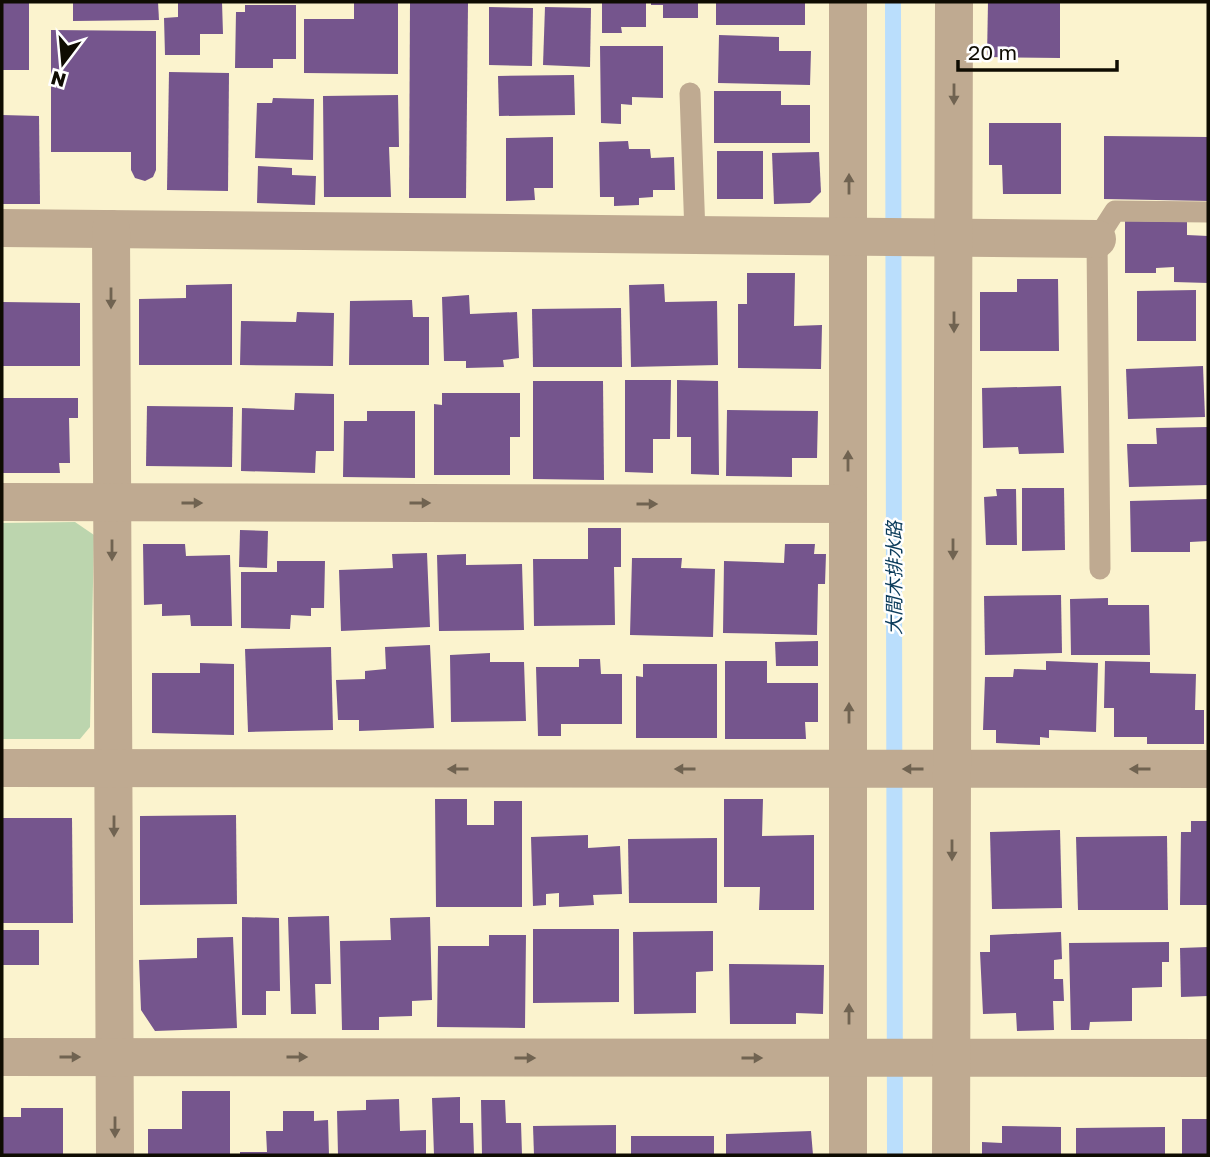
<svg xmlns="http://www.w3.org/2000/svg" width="1210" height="1157" viewBox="0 0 1210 1157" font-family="'Golos Text','Noto Sans JP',sans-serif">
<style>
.green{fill:#bcd5ae}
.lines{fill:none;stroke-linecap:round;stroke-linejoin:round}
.stream{stroke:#badefc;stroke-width:16}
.building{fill:#75558d}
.service{stroke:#bfaa91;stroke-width:21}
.minor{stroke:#bfaa91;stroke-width:38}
.oneway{fill:#706351}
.labels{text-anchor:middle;stroke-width:5;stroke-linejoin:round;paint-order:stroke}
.water-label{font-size:19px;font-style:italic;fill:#0b3c5b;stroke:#fff}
</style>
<rect width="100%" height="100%" fill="#fbf3ce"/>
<!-- green -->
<path class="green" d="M75 522 94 535 90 727 80 739H2V523Z"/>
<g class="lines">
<!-- stream -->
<path class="stream" d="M893 2 895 1155"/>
</g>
<!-- building -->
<g class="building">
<rect x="2" y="2" width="27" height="68"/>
<path d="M73 2H158L159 20 73 21Z"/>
<path d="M178 2H222L223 34H200V55H165L164 18 178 17Z"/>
<path d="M354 2 398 3V74L304 73V19H354Z"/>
<path d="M410 2 468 3 466 198H409Z"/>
<path d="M602 2H646V27H621L622 33H602Z"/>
<path d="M651 2H698V18H663V5H651Z"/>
<rect x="716" y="2" width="89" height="23"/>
<path d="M988 2H1060V58L987 57Z"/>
<path d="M245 5H296V59H273V68H235L236 12H245Z"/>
<path d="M489 7 533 8 532 66 489 65Z"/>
<path d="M545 7 591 8 590 67 543 65Z"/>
<path d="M51 30 156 31V170L153 177 145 181 135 178 131 170V152H51Z"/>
<path d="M719 35 779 37V51H811L810 85 718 83Z"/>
<path d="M600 46H663V98L632 97V105L621 104V124L601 123Z"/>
<path d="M169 72 229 73 228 191 167 190Z"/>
<path d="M574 75 575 115 499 116 498 76Z"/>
<path d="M714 91H781V105H810V143H714Z"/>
<path d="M398 95 399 147H389L391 197H324L323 96Z"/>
<path d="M273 98 314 99 313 160 255 158 257 103H272Z"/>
<path d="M2 115 39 116 40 204H3Z"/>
<path d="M989 123H1061V194H1003L1002 165H989Z"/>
<path d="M1104 136 1208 137V201L1104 199Z"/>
<path d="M553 137V188H534L535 200 506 201V138Z"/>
<path d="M628 141 629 149H650L651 158 674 157 675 190H653V197L639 198V205L614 206V197H600L599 142Z"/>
<rect x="717" y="151" width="46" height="48"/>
<path d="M819 152 821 192 810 203 774 204 772 153Z"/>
<path d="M258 166 292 168V175L316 176 315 205 257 203Z"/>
<path d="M1125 221 1187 222V235L1208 236V283L1174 282V267L1156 268V273H1125Z"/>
<path d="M747 273H795L794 326 822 325 821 369 738 368V304H747Z"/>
<path d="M1017 279H1058L1059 351H980V292H1017Z"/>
<path d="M232 284V365H139V299L186 298V285Z"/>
<path d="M664 284 665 302 717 301 718 365 631 367 629 285Z"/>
<path d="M1196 290V341H1137V291Z"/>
<path d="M469 295 470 314 517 312 519 358 503 360 504 367 466 368V361H444L442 297Z"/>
<path d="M412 300 413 317H429V365H349L350 301Z"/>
<path d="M2 302 80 303V366H2Z"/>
<path d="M621 308 622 367H533L532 309Z"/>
<path d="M297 312 334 313 333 366 240 365 241 321 296 322Z"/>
<path d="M1203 366 1205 417 1128 419 1126 369Z"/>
<path d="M625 380H671L670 439H653V473L625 472Z"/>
<path d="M677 380 718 381 719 475 691 474V437H677Z"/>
<path d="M533 381H603L604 480 533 479Z"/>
<path d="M1061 386 1064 453 1019 454 1018 447 983 448 982 388Z"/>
<path d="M295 393 334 394V451H316L315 473 241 471 242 408 294 410Z"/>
<path d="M442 393H520V437H510V475H434V404L442 405Z"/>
<path d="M2 398H78V418H69L70 463H59L60 473H2Z"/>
<path d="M147 406 233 407 232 467 146 466Z"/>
<path d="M727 410 818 411 817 458H792V477L726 476Z"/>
<path d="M367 411H415V478L343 477 344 421H367Z"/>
<path d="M1208 427V485L1129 487 1127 444H1157L1156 428Z"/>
<path d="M1022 488H1064L1065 550 1022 551Z"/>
<path d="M996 489H1016L1017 545H986L984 497 997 496Z"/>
<path d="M1208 499V541L1190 542V552H1131L1130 501Z"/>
<path d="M588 528H621V567H614L615 625 534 626 533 559H588Z"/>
<path d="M240 530 268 531 267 568 239 567Z"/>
<path d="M143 544H185L186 556 230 555 232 626H191L190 615 162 616V604L144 605Z"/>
<path d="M785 544H815L814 554H826L825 584H818L817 635 723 633 724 561 784 563Z"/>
<path d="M427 553 430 627 341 631 339 570 393 568 392 554Z"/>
<path d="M466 554V565L522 564 524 630 439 631 437 555Z"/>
<path d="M632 558H682L681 568 715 569 713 637 630 635Z"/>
<path d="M277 561H325L324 608H311V616L291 615 290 629 241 628V572H277Z"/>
<path d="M1061 595 1062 653 985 655 984 596Z"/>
<path d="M1108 598V605H1149L1150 655H1071L1070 599Z"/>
<path d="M818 641V666H776L775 642Z"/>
<path d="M430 645 434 728 359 731V720H338L336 680 365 679V671L386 669 385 647Z"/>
<path d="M331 647 333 730 248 732 245 649Z"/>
<path d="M490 653V662H524L526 721 451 722 450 655Z"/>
<path d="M579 659H600L601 674H622V724H561V736H538L536 667H579Z"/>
<path d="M725 661H767V683H818V722H805L806 739H725Z"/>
<path d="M1046 661 1098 663 1096 732 1049 730V738L1040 737V745L996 743V730H983L985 677H1013L1014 669 1046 670Z"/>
<path d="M1105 661 1150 662V673L1196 674 1195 710H1204V744H1147V737H1114V708H1104Z"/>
<path d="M200 663 234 664V735L152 733V673H200Z"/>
<path d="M643 664H717V738H636V676L643 677Z"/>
<path d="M435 799H467V825H494V801H522V907H436Z"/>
<path d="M724 799H763L762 836 814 835V910H759L760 887H724Z"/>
<path d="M236 815 237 904 140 905V816Z"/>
<path d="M2 818H72L73 923H2Z"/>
<path d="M1191 821H1208V905H1180L1181 832H1191Z"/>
<path d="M1060 830 1062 908 992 909 990 832Z"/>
<path d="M588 835V848L620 846 622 894 593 895 594 905 559 907V893L546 894V905L533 906 531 837Z"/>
<path d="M1167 836 1168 910H1078L1076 837Z"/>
<path d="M717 838V903H629L628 839Z"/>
<path d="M329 916 331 984H315L316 1014H291L288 917Z"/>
<path d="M242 917 279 918 280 991H266V1015H242Z"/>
<path d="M430 917 432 1000 412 1001V1016L379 1017V1030H342L340 941 391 940 390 918Z"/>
<path d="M533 929H619V1002L533 1003Z"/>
<rect x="2" y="930" width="37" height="35"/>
<path d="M713 931V971L696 972V1013L634 1014 633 932Z"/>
<path d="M1061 932 1062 959 1054 960V979H1063L1064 1001H1053L1054 1030 1017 1031 1016 1013 983 1014 980 952H990V935Z"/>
<path d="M489 935H526L525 1028 437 1027 438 946H489Z"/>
<path d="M233 937 237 1028 155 1031 141 1010 139 960 197 958V938Z"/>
<path d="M1169 942V962H1162V987L1132 988V1021L1090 1022 1089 1030H1071L1069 943Z"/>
<path d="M1208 947V996L1181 997 1180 948Z"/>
<path d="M729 964 824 965 823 1014 796 1013V1024H730Z"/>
<path d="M182 1091H230V1155H148V1129H182Z"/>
<path d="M460 1097V1123H473L474 1155H434L432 1098Z"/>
<path d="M399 1099 400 1131 426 1130V1155H338L337 1111 366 1110V1100Z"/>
<path d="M481 1100H505L506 1123H521L522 1155H482Z"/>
<path d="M21 1108H63V1155H2V1117H21Z"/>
<path d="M283 1111H314V1121L328 1120 329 1155H240V1152H267L266 1131H283Z"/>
<rect x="1182" y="1119" width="26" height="36"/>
<path d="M616 1125V1155H534L533 1126Z"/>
<path d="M1002 1126 1061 1127V1155H982V1142L1002 1143Z"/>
<path d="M1165 1127V1155H1076V1128Z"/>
<path d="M811 1131 813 1155H726V1134Z"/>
<rect x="631" y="1136" width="83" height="19"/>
</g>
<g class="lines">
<!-- service -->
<g class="service">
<path d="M690 93 695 234"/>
<path d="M1100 569 1097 239 1115 211 1208 212"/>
</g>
<!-- minor -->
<g class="minor">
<path d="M848 2V1155"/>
<path d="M2 228 1097 239"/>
<path d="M111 229 115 1155"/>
<path d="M2 502 848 504"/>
<path d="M2 768 1208 769"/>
<path d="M2 1057 1208 1058"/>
<path d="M951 1155 954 2"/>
</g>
</g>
<!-- one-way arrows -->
<defs><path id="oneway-solid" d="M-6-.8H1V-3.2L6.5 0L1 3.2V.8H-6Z" transform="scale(1.75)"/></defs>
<g class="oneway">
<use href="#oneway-solid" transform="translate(954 94) rotate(90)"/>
<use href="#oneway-solid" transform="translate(849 184) rotate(-90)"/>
<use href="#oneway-solid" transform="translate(111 298) rotate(90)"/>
<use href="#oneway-solid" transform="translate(954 322) rotate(90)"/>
<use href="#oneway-solid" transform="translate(848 461) rotate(-90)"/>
<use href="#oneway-solid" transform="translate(192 503)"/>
<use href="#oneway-solid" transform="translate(420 503)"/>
<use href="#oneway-solid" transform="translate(647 504)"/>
<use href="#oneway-solid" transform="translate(953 549) rotate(90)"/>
<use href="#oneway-solid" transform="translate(112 550) rotate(90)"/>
<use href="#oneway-solid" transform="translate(849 713) rotate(-90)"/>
<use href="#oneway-solid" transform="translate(458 769) rotate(-180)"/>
<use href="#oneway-solid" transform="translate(685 769) rotate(-180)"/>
<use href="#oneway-solid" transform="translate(913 769) rotate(180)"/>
<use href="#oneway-solid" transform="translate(1140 769) rotate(-180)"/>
<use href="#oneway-solid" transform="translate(114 826) rotate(90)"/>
<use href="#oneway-solid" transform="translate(952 850) rotate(90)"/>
<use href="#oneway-solid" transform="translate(849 1014) rotate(-90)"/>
<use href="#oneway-solid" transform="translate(70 1057)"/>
<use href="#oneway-solid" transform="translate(297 1057)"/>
<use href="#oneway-solid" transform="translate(525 1058)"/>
<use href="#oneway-solid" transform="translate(752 1058)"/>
<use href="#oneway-solid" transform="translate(115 1127) rotate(90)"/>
</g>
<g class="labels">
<!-- water labels -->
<g class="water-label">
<text transform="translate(894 578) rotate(-90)" y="7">大間木排水路</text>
</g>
</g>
<!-- border -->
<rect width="1210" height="1157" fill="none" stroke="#0f0c02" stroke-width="7"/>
<!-- north arrow -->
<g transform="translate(63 63) rotate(196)" stroke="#ffffff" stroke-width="5" paint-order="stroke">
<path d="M0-5L12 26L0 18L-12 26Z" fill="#0f0c02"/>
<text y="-10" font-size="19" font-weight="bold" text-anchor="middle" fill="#0f0c02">N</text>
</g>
<!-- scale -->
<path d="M958 60v10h159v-10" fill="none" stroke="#0f0c02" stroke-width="3.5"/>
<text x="968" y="60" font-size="21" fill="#0f0c02" stroke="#ffffff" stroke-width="5" paint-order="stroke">20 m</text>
</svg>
